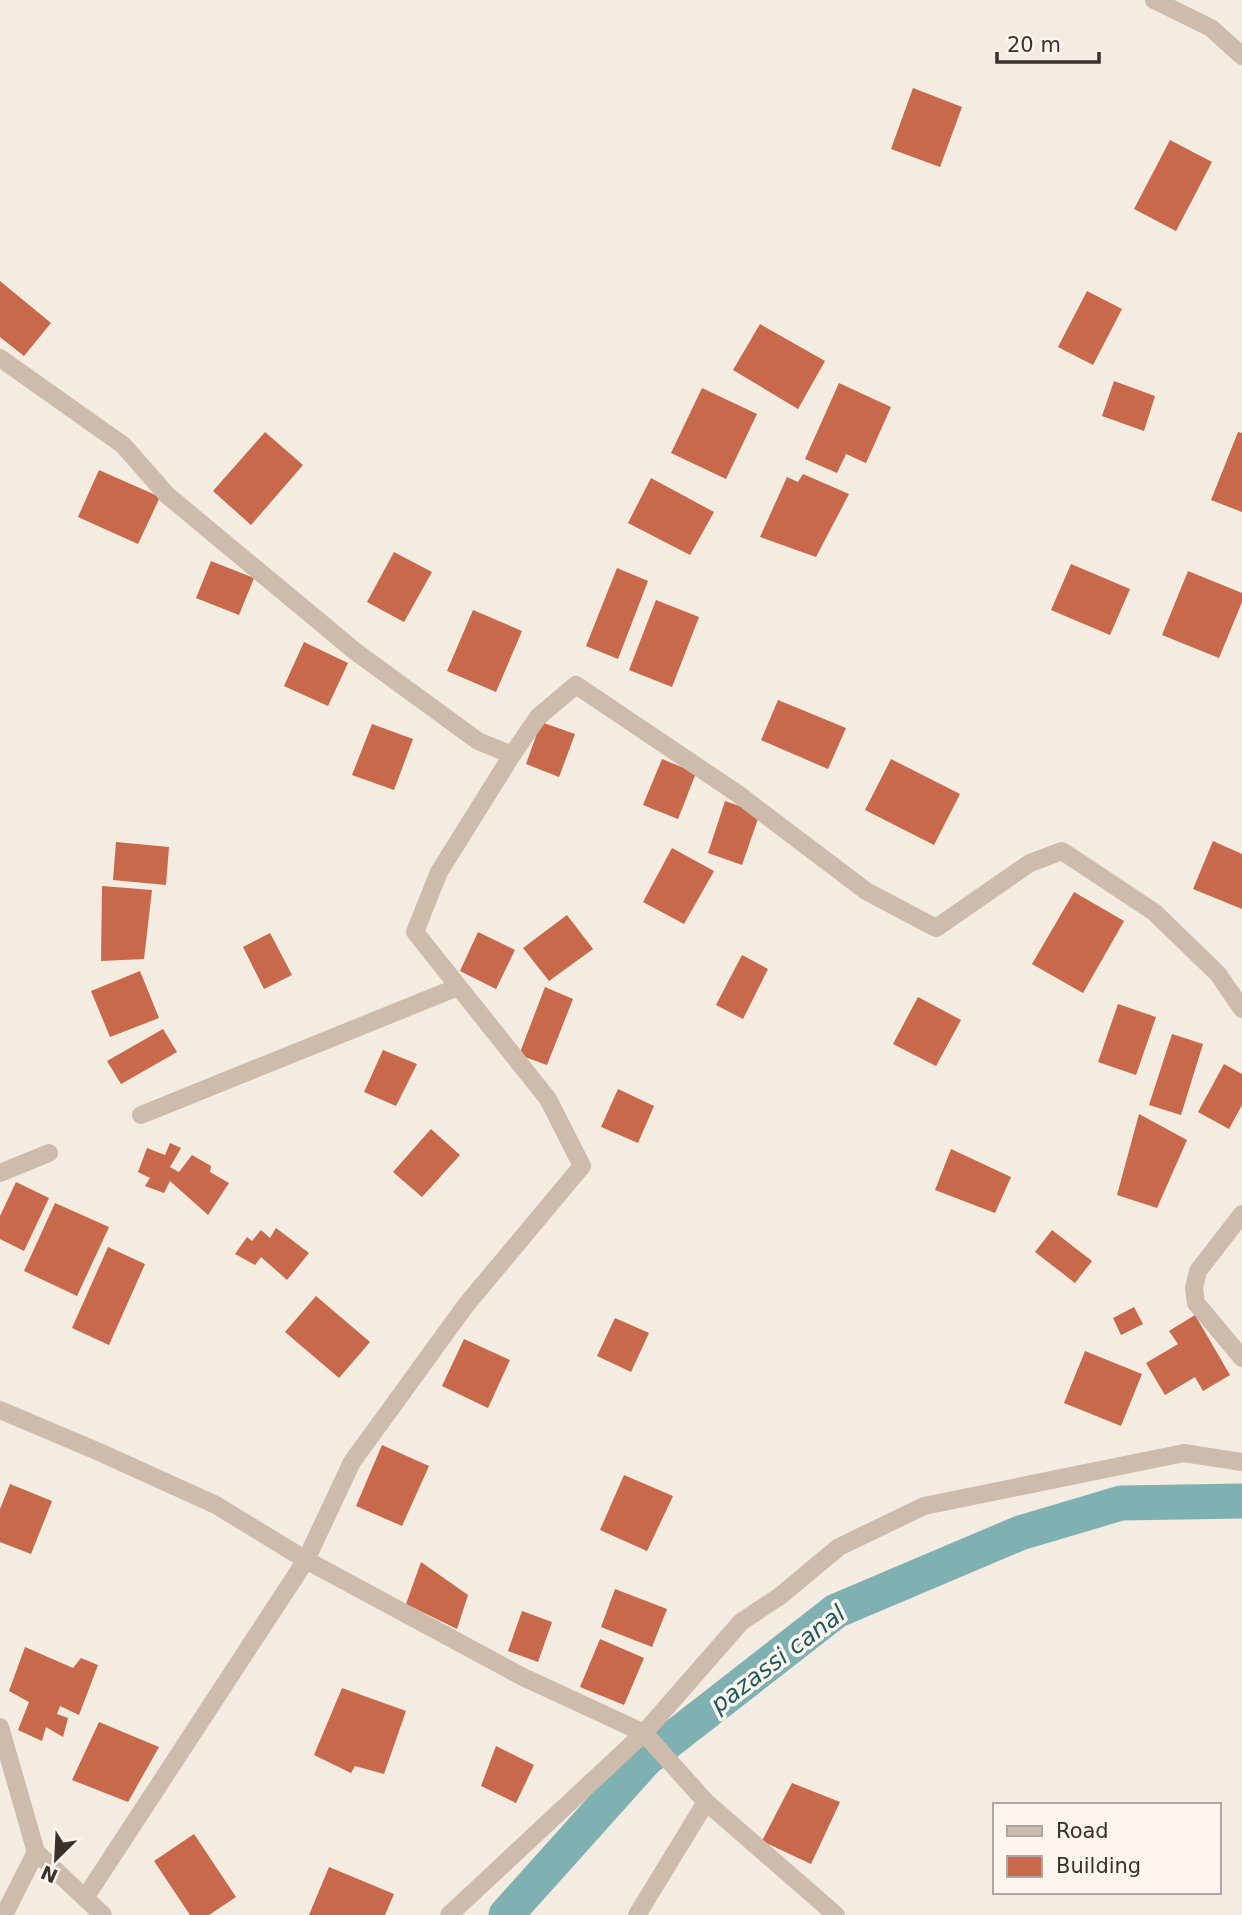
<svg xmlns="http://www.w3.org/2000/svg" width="1242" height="1915" viewBox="0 0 1242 1915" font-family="'DejaVu Sans',sans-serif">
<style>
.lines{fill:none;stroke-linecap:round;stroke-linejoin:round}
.canal{stroke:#7fb0b2;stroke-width:35}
.building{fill:#c8694b}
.minor{stroke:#cdbbac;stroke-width:18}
.labels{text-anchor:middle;stroke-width:7;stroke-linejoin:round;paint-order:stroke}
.water-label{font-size:24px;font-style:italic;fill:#1f5a5e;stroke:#fbf5ee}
</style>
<rect width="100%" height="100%" fill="#f4ebe1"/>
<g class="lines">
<!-- canal -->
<path class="canal" d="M506 1915 646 1759 836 1611 1020 1533 1121 1503 1242 1501"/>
</g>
<!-- building -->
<g class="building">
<path d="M913 88 962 107 940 167 891 149Z"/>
<path d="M1170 140 1212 162 1176 231 1134 209Z"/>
<path d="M0 281 51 323 24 356 0 337Z"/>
<path d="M1087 291 1122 309 1093 365 1058 347Z"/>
<path d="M760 324 825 361 798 409 733 370Z"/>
<path d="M1114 381 1155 396 1144 431 1102 416Z"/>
<path d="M839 383 891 407 866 463 846 454 837 473 805 459Z"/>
<path d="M702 388 757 414 726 479 671 453Z"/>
<path d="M265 432 303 465 251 525 213 491Z"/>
<path d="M1238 432 1242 433V512L1211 500Z"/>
<path d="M99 470 160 497 138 544 78 517Z"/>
<path d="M803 474 849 494 816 557 760 537 787 477 798 482Z"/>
<path d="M651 478 714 512 690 555 628 523Z"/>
<path d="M394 552 432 572 404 622 367 602Z"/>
<path d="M211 561 254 578 239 615 196 598Z"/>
<path d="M1071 564 1130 589 1110 635 1051 610Z"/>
<path d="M617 568 648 581 618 659 586 646Z"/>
<path d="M1188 571 1242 593V602L1219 658 1162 635Z"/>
<path d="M656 600 699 617 672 687 629 670Z"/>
<path d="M473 610 522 631 496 692 447 671Z"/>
<path d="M304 642 348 663 328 706 284 686Z"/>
<path d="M778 700 846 728 828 769 761 740Z"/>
<path d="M541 722 575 734 559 777 526 764Z"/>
<path d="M372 724 413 739 394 790 352 775Z"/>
<path d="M662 759 696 773 678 819 643 805Z"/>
<path d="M891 759 960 794 934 845 865 810Z"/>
<path d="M725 801 760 813 742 865 708 853Z"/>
<path d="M1213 841 1242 854V909L1193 889Z"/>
<path d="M116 842 169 847 166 885 113 880Z"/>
<path d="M672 848 714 871 684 924 643 902Z"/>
<path d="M102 886 152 890 144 959 101 961Z"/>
<path d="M1074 892 1124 921 1083 993 1032 964Z"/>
<path d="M567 915 593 949 549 981 523 948Z"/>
<path d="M478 932 515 950 496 989 460 971Z"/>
<path d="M270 933 292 975 264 989 243 947Z"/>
<path d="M742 955 768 969 743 1019 716 1005Z"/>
<path d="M140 971 159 1018 110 1037 91 991Z"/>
<path d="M545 987 573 999 547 1065 519 1055Z"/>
<path d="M918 997 961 1020 936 1066 893 1044Z"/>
<path d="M1118 1004 1156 1017 1136 1075 1098 1062Z"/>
<path d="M163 1029 177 1052 121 1084 107 1061Z"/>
<path d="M1172 1034 1203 1044 1181 1115 1149 1105Z"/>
<path d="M383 1050 417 1064 396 1106 364 1092Z"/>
<path d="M1224 1064 1242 1074V1105L1229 1129 1198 1112Z"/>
<path d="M618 1089 654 1106 638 1143 601 1127Z"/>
<path d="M1139 1114 1187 1140 1157 1208 1117 1195Z"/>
<path d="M431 1129 460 1155 422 1197 393 1172Z"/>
<path d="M170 1143 181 1148 170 1167 179 1172 192 1155 211 1166 210 1172 229 1183 208 1215 170 1181 164 1193 145 1186 150 1178 138 1172 147 1148 165 1155Z"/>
<path d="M951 1149 1011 1177 995 1213 935 1190Z"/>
<path d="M16 1182 49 1198 24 1251 0 1239V1216Z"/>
<path d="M55 1203 109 1227 77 1296 24 1271Z"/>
<path d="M276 1228 309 1253 287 1280 261 1257 255 1265 235 1254 247 1237 252 1241 261 1230 270 1238Z"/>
<path d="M1052 1230 1092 1261 1075 1283 1035 1252Z"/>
<path d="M108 1247 145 1264 109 1345 72 1328Z"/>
<path d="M316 1296 370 1342 339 1378 285 1332Z"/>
<path d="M1134 1307 1143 1324 1121 1335 1113 1318Z"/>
<path d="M1195 1315 1230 1375 1203 1391 1195 1377 1165 1395 1146 1363 1178 1344 1169 1331Z"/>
<path d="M615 1318 649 1333 631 1372 597 1356Z"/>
<path d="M464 1339 510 1360 488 1408 442 1386Z"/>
<path d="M1085 1351 1142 1374 1121 1426 1064 1403Z"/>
<path d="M382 1445 429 1466 402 1526 356 1506Z"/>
<path d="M624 1475 673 1496 647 1551 600 1530Z"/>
<path d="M10 1484 52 1501 31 1554 0 1542V1509Z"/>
<path d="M421 1562 468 1595 457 1629 406 1604Z"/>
<path d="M615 1589 667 1609 652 1647 601 1627Z"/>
<path d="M522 1611 552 1622 538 1662 508 1651Z"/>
<path d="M600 1639 644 1658 624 1705 580 1687Z"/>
<path d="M25 1647 73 1668 81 1658 98 1665 79 1715 60 1706 57 1714 68 1718 63 1737 46 1727 42 1741 18 1730 29 1702 9 1691Z"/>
<path d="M342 1688 406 1711 384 1774 355 1766 351 1773 314 1755Z"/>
<path d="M99 1722 159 1747 128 1802 72 1780Z"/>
<path d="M496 1746 534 1765 516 1803 481 1786Z"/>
<path d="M792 1783 840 1802 811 1864 762 1841Z"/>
<path d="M194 1834 236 1897 209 1915H190L154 1861Z"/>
<path d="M329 1867 394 1894 385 1915H309Z"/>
</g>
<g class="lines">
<!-- minor -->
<g class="minor">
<path d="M1154 0 1211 28 1242 56"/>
<path d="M0 358 123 445 167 495 356 652 478 741 512 755 538 717 576 685 738 794 866 891 936 928 1030 863 1062 851 1154 912 1218 974 1242 1009"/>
<path d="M141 1115 458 987"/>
<path d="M0 1173 49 1153"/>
<path d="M1242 1214 1198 1271 1194 1288 1196 1303 1242 1358"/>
<path d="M0 1410 97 1451 216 1505 306 1560 523 1677 644 1733 741 1622 780 1596 839 1547 924 1506 1184 1453 1242 1462"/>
<path d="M0 1727 36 1852 103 1915"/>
<path d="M85 1898 306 1560 352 1462 466 1305 582 1166 548 1099 415 932 439 872 512 755"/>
<path d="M4 1915 36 1852"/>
<path d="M449 1915 644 1733 706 1802 836 1915"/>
<path d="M637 1915 706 1802"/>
</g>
</g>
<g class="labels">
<!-- water labels -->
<g class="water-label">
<text transform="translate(778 1659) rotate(-37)" y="8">pazassi canal</text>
</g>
</g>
<!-- legend -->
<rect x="993" y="1803" width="228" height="91" fill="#fbf5ee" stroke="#aea6a0" stroke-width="2"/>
<rect x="1007" y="1826" width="35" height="10" fill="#cdbbac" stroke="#aea6a0" stroke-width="2"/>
<text x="1056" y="1838" font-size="21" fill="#3b302b">Road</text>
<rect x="1007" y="1856" width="35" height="21" fill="#c8694b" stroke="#aea6a0" stroke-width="2"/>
<text x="1056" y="1873" font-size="21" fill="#3b302b">Building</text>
<!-- north arrow -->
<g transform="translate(56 1859) rotate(204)" stroke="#fbf5ee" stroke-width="5" paint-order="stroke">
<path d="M0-5L12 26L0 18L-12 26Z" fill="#3b302b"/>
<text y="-10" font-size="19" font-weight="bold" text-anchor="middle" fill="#3b302b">N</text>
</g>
<!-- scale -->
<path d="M997 52v10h102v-10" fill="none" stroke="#3b302b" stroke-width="3.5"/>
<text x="1007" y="52" font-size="21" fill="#3b302b" stroke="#fbf5ee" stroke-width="5" paint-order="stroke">20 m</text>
</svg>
